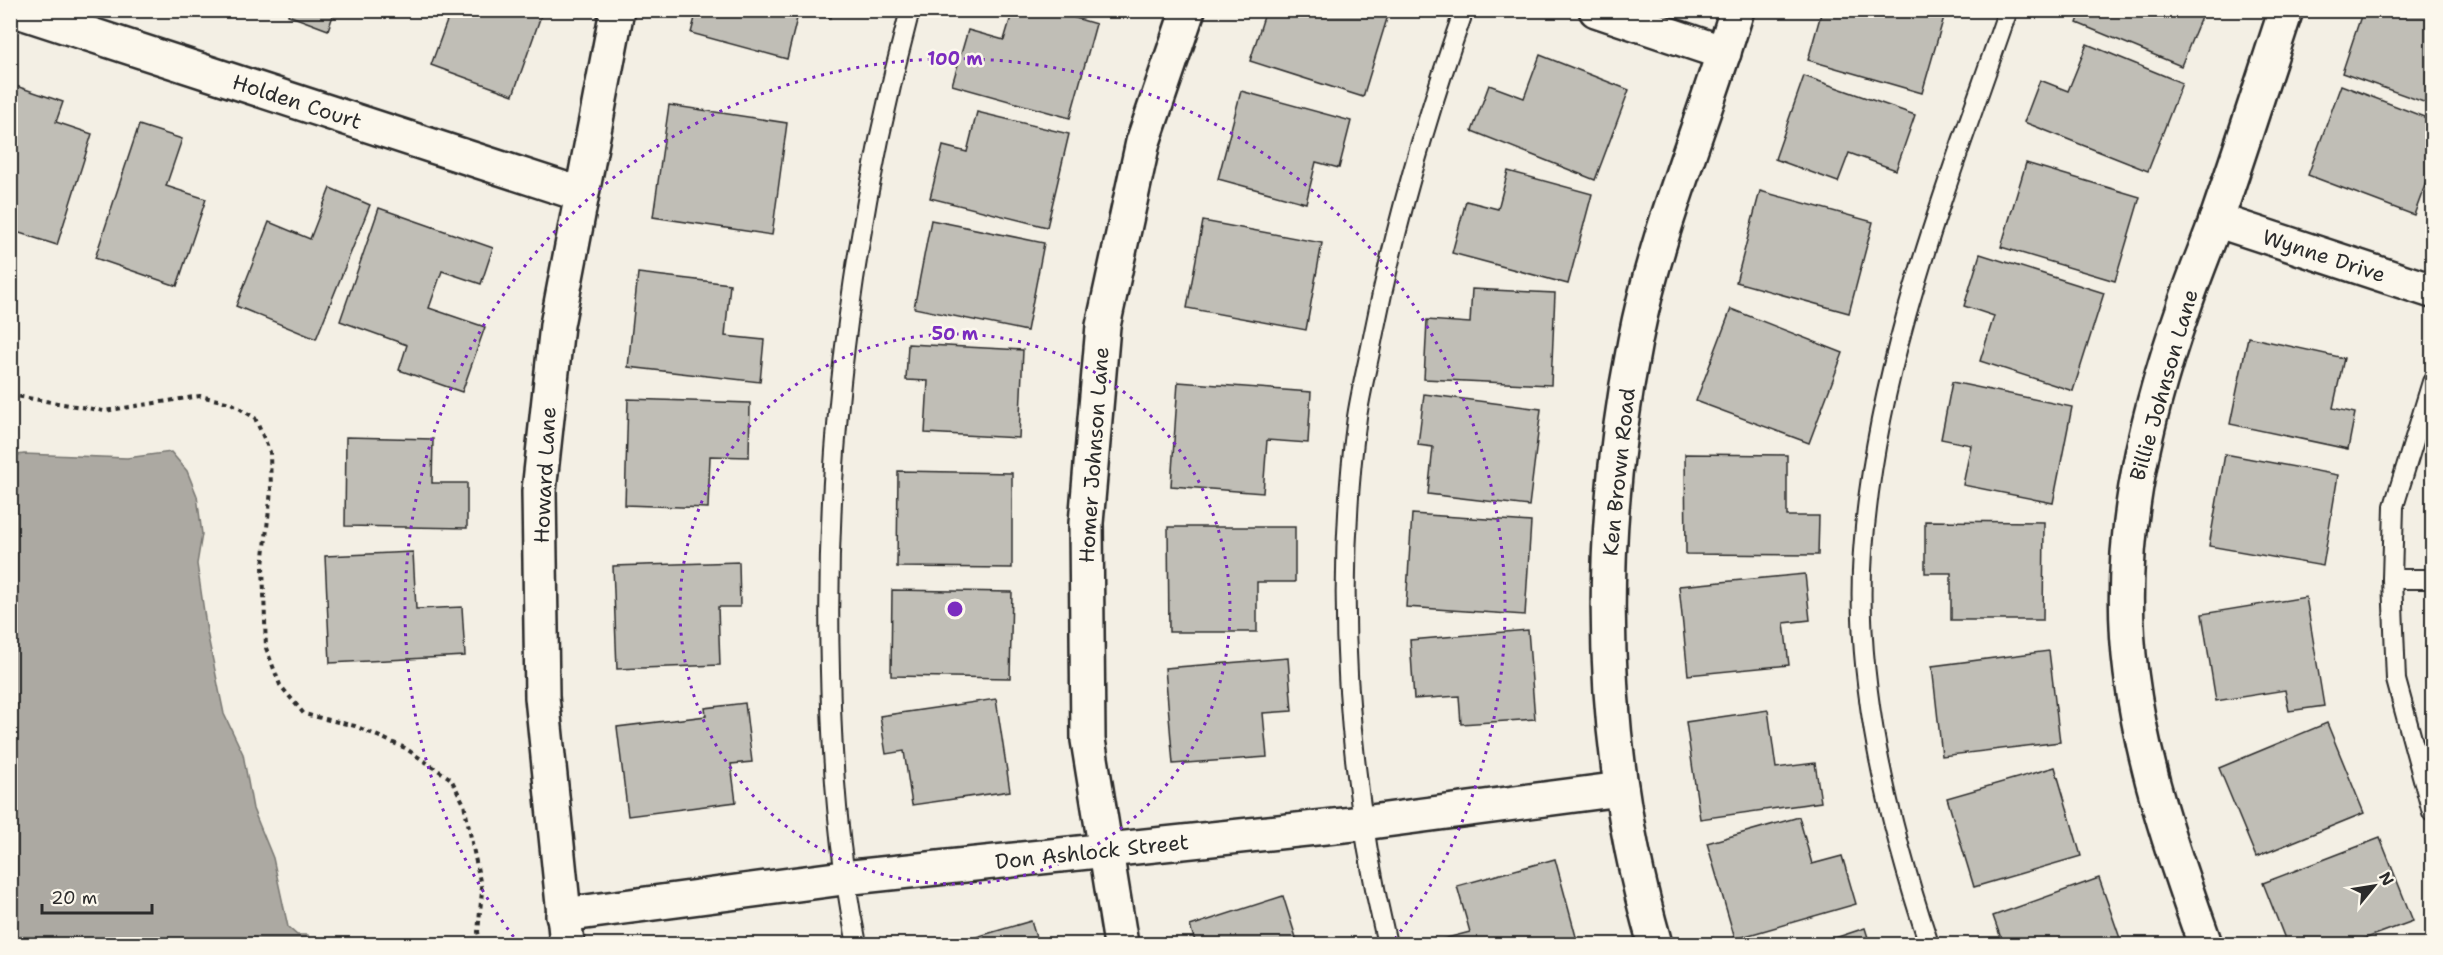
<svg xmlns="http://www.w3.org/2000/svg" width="2443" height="955" viewBox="0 0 2443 955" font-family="'Shantell Sans',sans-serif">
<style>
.water{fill:#aca9a2;stroke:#787772;stroke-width:1.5}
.building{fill:#c0beb6;stroke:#2b2b2b;stroke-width:1.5}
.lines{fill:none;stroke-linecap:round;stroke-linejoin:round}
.lane-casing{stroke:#2b2b2b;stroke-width:22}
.street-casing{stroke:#2b2b2b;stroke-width:38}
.path{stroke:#2b2b2b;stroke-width:4;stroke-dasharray:4.5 4.5;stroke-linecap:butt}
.lane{stroke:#fbf7ec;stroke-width:18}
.street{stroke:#fbf7ec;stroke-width:33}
.ring{fill:none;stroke:#7b2cbf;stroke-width:3;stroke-dasharray:3 6}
.labels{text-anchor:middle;stroke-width:5;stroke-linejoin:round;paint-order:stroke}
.street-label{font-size:21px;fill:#2b2b2b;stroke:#fbf7ec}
.centre{fill:#7b2cbf;stroke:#fbf7ec;stroke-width:3}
.ring-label{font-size:18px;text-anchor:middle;font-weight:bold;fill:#7b2cbf;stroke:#fbf7ec;stroke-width:5;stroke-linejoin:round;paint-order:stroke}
</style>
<rect width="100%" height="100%" fill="#f3efe4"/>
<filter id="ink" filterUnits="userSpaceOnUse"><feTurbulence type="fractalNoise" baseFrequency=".0167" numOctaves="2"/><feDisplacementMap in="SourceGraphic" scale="12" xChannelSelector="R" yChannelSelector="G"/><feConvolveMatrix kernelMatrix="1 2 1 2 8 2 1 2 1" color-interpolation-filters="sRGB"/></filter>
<g filter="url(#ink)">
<!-- water -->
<path class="water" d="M171 452 187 471 197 496 202 534 197 564 207 632 224 714 243 754 253 809 273 858 288 927 297 935H308L310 944H11V456L24 454 127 458Z"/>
<!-- building -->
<g class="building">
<path d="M289 10H335L328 30 288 15Z"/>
<path d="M451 10H543L513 95 431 65Z"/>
<path d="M697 10H799L787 59 691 33Z"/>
<path d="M803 10H833L831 18Z"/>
<path d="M1013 10H1048L1096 24 1070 118 952 85 968 30 1004 40Z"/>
<path d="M1266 10 1389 12 1363 97 1250 61Z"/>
<path d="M1822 10H1946L1922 93 1808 60Z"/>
<path d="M2082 10H2204L2181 66 2077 23Z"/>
<path d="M2363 10 2432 12V105L2342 73Z"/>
<path d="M2087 44 2182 83 2148 171 2024 122 2040 80 2068 91Z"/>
<path d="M1540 55 1629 90 1595 180 1472 131 1489 85 1524 98Z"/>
<path d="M1804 76 1915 115 1896 170 1849 153 1838 182 1775 159Z"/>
<path d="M2341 85 2432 120V166L2414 215 2308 175Z"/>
<path d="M16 86 63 102 56 122 92 134 57 245 10 230V102Z"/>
<path d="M1241 91 1351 121 1339 168 1316 162 1306 203 1218 179Z"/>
<path d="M669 105 787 123 772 235 653 217Z"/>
<path d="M977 112 1069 134 1047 227 930 198 943 146 967 152Z"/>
<path d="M139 125 182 139 166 186 206 199 177 286 95 258Z"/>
<path d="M2026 163 2140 197 2115 281 2001 247Z"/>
<path d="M1508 171 1592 194 1568 284 1452 253 1466 201 1498 209Z"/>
<path d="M330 188 370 205 316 339 236 306 269 222 310 239Z"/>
<path d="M1760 191 1873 222 1849 313 1736 282Z"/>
<path d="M379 208 493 248 481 284 442 271 429 308 485 327 462 392 399 370 407 345 340 321Z"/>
<path d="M931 220 1044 243 1027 331 914 308Z"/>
<path d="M1203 221 1322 243 1306 330 1187 308Z"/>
<path d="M1980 254 2104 293 2073 391 1980 361 1994 316 1964 306Z"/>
<path d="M638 273 730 284 725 336 764 340 760 382 628 367Z"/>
<path d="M1472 289 1555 293 1551 385 1424 379 1427 320 1470 323Z"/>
<path d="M1731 309 1843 353 1809 443 1696 401Z"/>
<path d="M2248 337 2344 358 2333 408 2355 413 2348 449 2230 424Z"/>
<path d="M908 344 1023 350 1019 438 925 433 928 381 906 380Z"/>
<path d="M1178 382 1311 392 1308 443 1267 440 1263 493 1171 486Z"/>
<path d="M1952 382 2072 407 2053 503 1963 485 1971 445 1941 439Z"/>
<path d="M1424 394 1541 409 1529 506 1428 494 1433 447 1418 445Z"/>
<path d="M628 399 750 403 749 457 710 456 708 508 625 505Z"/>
<path d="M346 437 433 439 432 483H467V528L345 526Z"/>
<path d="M1685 454 1787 455V516H1819L1818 555 1686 554Z"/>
<path d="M2225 454 2338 475 2323 566 2209 546Z"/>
<path d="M898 471 1012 473V568L897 567Z"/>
<path d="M1412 514 1531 522 1525 615 1406 607Z"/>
<path d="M1925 521 2044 522 2043 620H1951V573H1925Z"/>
<path d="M1168 527H1295V582H1257V632H1169Z"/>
<path d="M413 552 416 609 462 607 465 656 330 663 325 556Z"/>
<path d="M739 562 740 607H718L720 665 617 669 613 566Z"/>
<path d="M1805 574 1810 620 1784 623 1789 665 1688 675 1679 586Z"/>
<path d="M892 590 1012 592 1010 678 891 676Z"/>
<path d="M2306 597 2324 706 2289 711 2285 690 2216 701 2202 614Z"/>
<path d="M1528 630 1535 719 1461 724 1459 696 1414 699 1410 640Z"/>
<path d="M2049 651 2060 742 1942 756 1932 666Z"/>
<path d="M1288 658 1292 711 1263 713 1267 757 1173 764 1165 668Z"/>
<path d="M996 699 1010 791 912 805 904 751 886 754 880 716Z"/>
<path d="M745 703 752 762 731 764 736 802 628 816 617 727 706 716 705 708Z"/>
<path d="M1768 710 1776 768 1815 763 1821 802 1700 819 1686 722Z"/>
<path d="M2327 723 2364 813 2256 857 2219 768Z"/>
<path d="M2055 767 2081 856 1974 887 1947 798Z"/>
<path d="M1799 817 1812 864 1842 856 1856 904 1735 939 1707 843Z"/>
<path d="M2380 838 2413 921 2350 944H2287L2263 883Z"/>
<path d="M1555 859 1578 944H1445L1443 939 1470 932 1457 886Z"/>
<path d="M2099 878 2122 944H2003L1993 916Z"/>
<path d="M1283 896 1298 944H1196L1190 926Z"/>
<path d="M1031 921 1038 944H952Z"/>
<path d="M1865 928 1870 944H1827L1826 941Z"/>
</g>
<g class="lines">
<defs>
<g id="lane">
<path d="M2432 382 2394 506 2392 579 2396 680 2432 812"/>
<path d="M2392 579H2432"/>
<path d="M857 944C838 855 832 763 830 671 824 447 852 227 910 10"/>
<path d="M1387 944C1347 775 1334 590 1357 417 1361 390 1368 364 1373 337 1395 225 1426 118 1464 10"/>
<path d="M1929 944C1888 821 1854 681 1863 551 1876 363 1947 187 2008 10"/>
</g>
<g id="street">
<path d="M15 10 580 194"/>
<path d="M1596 10 1724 53"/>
<path d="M2216 220 2432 291"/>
<path d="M563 915 843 878 1363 823 1621 789"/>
<path d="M567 944 542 697 539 491 557 325 617 10"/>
<path d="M1121 944 1088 740 1086 523 1103 326 1143 142 1188 10"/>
<path d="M1655 944C1598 745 1595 544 1635 341 1657 228 1704 121 1737 10"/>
<path d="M2205 944C2173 854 2143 768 2131 673 2115 549 2142 426 2183 310 2193 279 2206 249 2217 218 2241 149 2263 80 2286 10"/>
</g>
</defs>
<!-- lane casing -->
<use href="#lane" class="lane-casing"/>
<!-- street casing -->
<use href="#street" class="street-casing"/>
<!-- path -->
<path class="path" d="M10 395 104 411 200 396 231 403 255 418 270 452 271 490 263 566 266 648 280 685 304 714 355 726 405 748 451 779 464 804 482 891 478 932 481 944"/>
<!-- lane -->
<use href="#lane" class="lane"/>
<!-- street -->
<use href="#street" class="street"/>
</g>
</g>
<!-- distance rings -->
<g class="ring">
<circle cx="955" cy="609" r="275"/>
<path d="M519 944A550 550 0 1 1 1391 944"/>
</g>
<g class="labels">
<!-- street labels -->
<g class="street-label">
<text transform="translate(297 102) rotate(18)" y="7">Holden Court</text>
<text transform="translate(2324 256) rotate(18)" y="7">Wynne Drive</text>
<text transform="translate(2164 385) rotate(-74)" y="7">Billie Johnson Lane</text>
<text transform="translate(1094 455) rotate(-86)" y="7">Homer Johnson Lane</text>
<text transform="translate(1619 472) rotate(-84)" y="7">Ken Brown Road</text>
<text transform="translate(545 475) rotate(-87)" y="7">Howard Lane</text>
<text transform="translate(1092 852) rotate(-6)" y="7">Don Ashlock Street</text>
</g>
</g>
<circle cx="955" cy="609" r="9" class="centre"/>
<g class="ring-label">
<text x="955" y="65">100 m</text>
<text x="955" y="340">50 m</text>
</g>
<!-- margin -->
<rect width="2443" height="955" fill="none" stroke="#fbf7ec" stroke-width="36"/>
<rect x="18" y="18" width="2407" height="919" fill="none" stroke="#2b2b2b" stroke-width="2" filter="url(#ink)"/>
<!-- north arrow -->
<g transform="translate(2374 886) rotate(60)" stroke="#fbf7ec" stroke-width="4.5" paint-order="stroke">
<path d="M0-4.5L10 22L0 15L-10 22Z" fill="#2b2b2b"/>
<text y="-9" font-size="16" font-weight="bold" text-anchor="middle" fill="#2b2b2b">N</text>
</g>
<!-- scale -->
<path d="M42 904v9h110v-9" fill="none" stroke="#2b2b2b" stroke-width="3"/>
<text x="51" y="904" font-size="18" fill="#2b2b2b" stroke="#fbf7ec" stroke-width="4.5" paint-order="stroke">20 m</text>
</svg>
